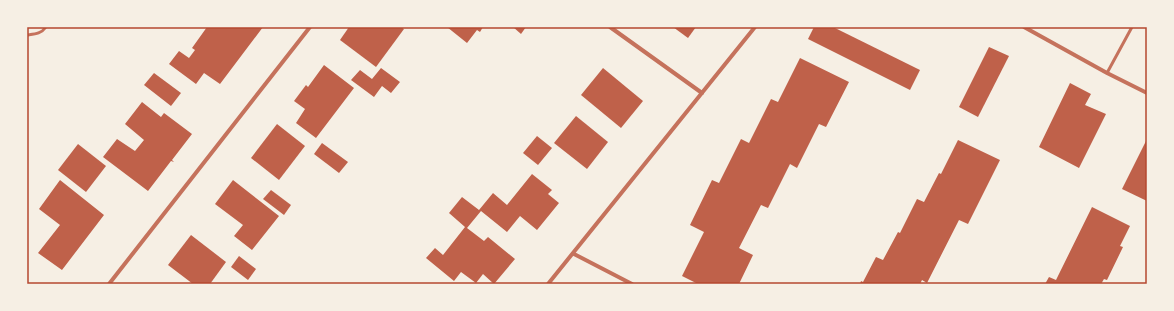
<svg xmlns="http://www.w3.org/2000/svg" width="1174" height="311" viewBox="0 0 1174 311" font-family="'Noto Serif',serif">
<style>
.building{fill:#bf614a}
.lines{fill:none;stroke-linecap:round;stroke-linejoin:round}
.service{stroke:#c5725c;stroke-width:3}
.minor{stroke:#c5725c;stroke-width:4}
.neatline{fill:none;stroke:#b5482f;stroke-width:1.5}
</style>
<rect width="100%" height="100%" fill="#f6efe4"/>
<!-- building -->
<g class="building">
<path d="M207 27H263L220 84 204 73 196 84 169 64 179 51 189 58 195 50 192 48Z"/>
<path d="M349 27H401L404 29 376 67 340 40Z"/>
<path d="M447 27H483L480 32 477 30 467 43Z"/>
<path d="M513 27H526L521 34Z"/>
<path d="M673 27H696L688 38Z"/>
<path d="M814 27H833L920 70 910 90 808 39Z"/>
<path d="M989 47 1009 56 978 117 959 107Z"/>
<path d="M800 58 849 82 826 127 819 124 797 168 790 164 768 208 761 205 739 248 753 255 739 284H698L682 276 704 232 690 225 712 180 719 183 741 139 749 143 771 99 778 102Z"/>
<path d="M324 65 354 88 316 138 296 123 305 109 294 101 306 85 308 87Z"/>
<path d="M381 68 400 82 391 93 382 86 374 97 351 80 360 70 372 79Z"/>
<path d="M603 68 643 101 621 128 581 95Z"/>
<path d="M154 73 181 93 171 106 144 85Z"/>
<path d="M1070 83 1091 94 1085 105 1106 114 1079 168 1039 147Z"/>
<path d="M142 102 161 117 164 113 192 134 172 160 174 162 171 161 148 191 103 157 117 139 135 151 144 140 125 124Z"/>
<path d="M576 116 608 142 587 169 554 143Z"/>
<path d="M277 124 305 146 279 180 251 158Z"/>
<path d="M537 136 552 148 538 165 523 153Z"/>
<path d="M1147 139V201L1122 189Z"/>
<path d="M958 140 1000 160 968 224 959 220 927 283 922 280 920 284H860L861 281 863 282 876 257 883 260 898 232 900 233 917 199 924 202 939 173 941 174Z"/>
<path d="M322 143 348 162 339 173 314 154Z"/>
<path d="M78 144 106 166 86 192 58 170Z"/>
<path d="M532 174 552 190 548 194 559 203 537 230 520 216 507 232 481 211 467 228 484 241 488 237 515 259 494 284 483 274 476 283 461 272 454 281 426 258 435 248 443 255 465 227 449 213 462 197 479 210 493 193 507 205Z"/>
<path d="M60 180 104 215 62 270 38 253 60 225 39 209Z"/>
<path d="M233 180 279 216 252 250 234 236 243 225 215 204Z"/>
<path d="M271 190 291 205 284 215 263 199Z"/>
<path d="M1092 207 1130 226 1120 246 1123 247 1107 280 1104 279 1101 284H1045L1049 277 1056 280Z"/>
<path d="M191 235 226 262 210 284H193L168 265Z"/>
<path d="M239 256 256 269 248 280 231 267Z"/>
</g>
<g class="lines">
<!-- service -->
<g class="service">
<path d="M27 35C35 34 41 34 46 27"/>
<path d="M1107 73 1132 27"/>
</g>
<!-- minor -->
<g class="minor">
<path d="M610 27 702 93"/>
<path d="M1024 27 1107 73 1147 93"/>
<path d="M574 254 632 284"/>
<path d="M109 284 310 27"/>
<path d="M548 284 755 27"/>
</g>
</g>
<!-- border -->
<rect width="1174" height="311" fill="none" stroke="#f6efe4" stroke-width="56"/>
<rect x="28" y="28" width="1118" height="255" class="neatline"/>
</svg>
